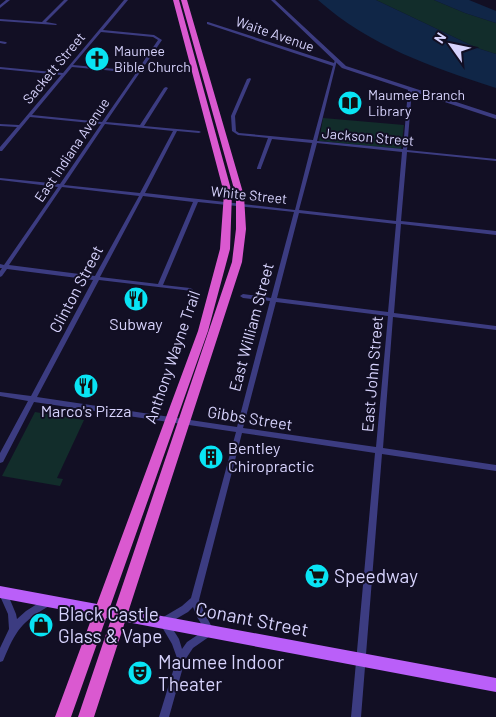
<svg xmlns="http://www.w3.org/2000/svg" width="496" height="717" viewBox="0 0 496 717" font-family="Barlow,sans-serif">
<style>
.green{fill:#122d2b}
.water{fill:#102647}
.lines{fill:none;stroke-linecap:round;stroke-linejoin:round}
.minor{fill:#3c3c81;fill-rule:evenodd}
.tertiary{fill:#3c3c81;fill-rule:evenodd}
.primary{fill:#ba5ff9;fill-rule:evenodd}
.trunk{fill:#da59d0;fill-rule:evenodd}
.labels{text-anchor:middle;stroke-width:4;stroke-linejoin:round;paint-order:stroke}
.far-street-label{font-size:14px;fill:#d7d3fd;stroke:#120f24}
.far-poi-label{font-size:14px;fill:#d7d3fd;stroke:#120f24;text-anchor:start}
.street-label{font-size:16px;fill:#d7d3fd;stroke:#120f24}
.poi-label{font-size:16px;fill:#d7d3fd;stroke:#120f24}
.near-poi-label{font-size:19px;fill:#d7d3fd;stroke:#120f24;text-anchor:start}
.near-street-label{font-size:19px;fill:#d7d3fd;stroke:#120f24}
</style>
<rect width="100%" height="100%" fill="#120f24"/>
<!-- green -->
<g class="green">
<path d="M376 0H434L465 13 496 23V54L477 48Z"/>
<path d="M323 118 404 125 401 149 319 141Z"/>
<path d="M35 412 84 420 57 478 63 479 60 486 2 476Z"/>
</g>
<!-- water -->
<g class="water">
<path d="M318 0H376L477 48 496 54V88C431 67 370 46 318 0Z"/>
<path d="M434 0H469L496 11V23L465 13Z"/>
</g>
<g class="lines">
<!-- minor -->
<g class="minor">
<path d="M6 0H10L0 8V5Z"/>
<path d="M64 0H68L46 22 57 24 56 25 0 21V19L42 22Z"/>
<path d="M124 0H128L103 30 154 35 162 40 106 122 140 125 164 88 166 87 168 88 144 126 199 131 201 132 199 133 177 131 145 193 295 210 312 143 272 139 261 168V169H257V168L268 138 238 135 232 131 231 116 247 79 250 78 251 79 235 116 236 131 239 133 313 140 333 66 207 24V22H208L334 63 335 60H337L317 141 403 149 408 90 410 89 412 90 407 150 496 159V161L407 152 401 221 496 231V235L401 224 394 313 496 326V330L393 317 383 448 496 465V471L382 454 361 717H351L375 453 242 433 199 600 204 612 214 631 213 634 193 648 185 660 169 717H159L177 658 172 644 159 622 160 619 182 606 191 598 236 432 34 402 3 462 0 463V453L28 401 0 396V392L31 396 93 280 7 269 2 276 0 277V271L2 268H0V264L4 265 58 187 0 180V178L60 184 101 124 30 117 2 151H0V147L17 127 0 126V124L19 125 61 75 0 69V67L63 73ZM101 32 153 37 158 40 137 71 73 65ZM72 67 136 73 102 122 32 115ZM105 124 173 131 140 193 64 185ZM317 143 402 152 396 221 299 210ZM62 187 139 196 95 276 9 265ZM143 196 193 202 158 284 100 277ZM198 202 294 212 271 298 243 294 240 296 243 298 270 301 237 427 37 397 99 280 192 291 193 290 192 289 190 288 163 285ZM299 213 396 224 388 312 277 298ZM276 302 388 316 376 447 243 428ZM193 607 197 617 205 630 187 642 182 649 179 639 169 623 188 612Z"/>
<path d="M0 41 6 42 7 43 5 44 0 43Z"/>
<path d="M3 589 6 590 16 614 17 619 26 611 45 599 48 598 51 599 52 602 51 605C21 622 16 630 3 661L0 662V648L9 629 8 614 0 596V590Z"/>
</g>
<!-- tertiary -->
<path class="tertiary" d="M271 0H275L346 66 496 115V119L342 68Z"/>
<!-- primary -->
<path class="primary" d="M0 586 496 678V692L0 598Z"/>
<!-- trunk -->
<g class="trunk">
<path d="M173 0H179L232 193 230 249 208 331 71 717H55L198 331 220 249 224 193Z"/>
<path d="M181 0H187L244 196 246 229 242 262 94 717H78L232 262 236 229V196Z"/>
</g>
</g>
<!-- icons -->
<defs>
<symbol id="church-disc" viewBox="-11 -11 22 22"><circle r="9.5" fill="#09e4f4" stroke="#120f24"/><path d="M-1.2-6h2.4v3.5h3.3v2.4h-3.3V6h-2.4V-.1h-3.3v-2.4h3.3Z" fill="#111"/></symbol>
<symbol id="library-disc" viewBox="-11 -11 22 22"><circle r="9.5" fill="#09e4f4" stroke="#120f24"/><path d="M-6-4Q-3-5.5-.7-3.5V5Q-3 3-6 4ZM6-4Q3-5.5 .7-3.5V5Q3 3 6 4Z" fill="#111"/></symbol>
<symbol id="restaurant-disc" viewBox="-11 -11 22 22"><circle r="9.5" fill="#09e4f4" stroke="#120f24"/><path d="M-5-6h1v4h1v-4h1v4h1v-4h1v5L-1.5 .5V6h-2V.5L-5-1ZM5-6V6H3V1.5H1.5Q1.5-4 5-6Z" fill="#111"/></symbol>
<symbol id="building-disc" viewBox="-11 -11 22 22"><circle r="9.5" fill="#09e4f4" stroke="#120f24"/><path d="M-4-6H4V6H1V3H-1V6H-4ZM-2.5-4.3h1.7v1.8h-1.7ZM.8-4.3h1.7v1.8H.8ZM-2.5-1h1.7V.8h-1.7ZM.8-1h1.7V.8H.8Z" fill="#111"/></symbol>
<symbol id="supermarket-disc" viewBox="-11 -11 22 22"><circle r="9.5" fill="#09e4f4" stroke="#120f24"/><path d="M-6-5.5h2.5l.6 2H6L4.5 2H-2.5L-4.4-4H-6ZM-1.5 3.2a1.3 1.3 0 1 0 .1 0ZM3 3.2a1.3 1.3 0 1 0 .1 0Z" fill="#111"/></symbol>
<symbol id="shop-disc" viewBox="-11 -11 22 22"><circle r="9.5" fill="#09e4f4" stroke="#120f24"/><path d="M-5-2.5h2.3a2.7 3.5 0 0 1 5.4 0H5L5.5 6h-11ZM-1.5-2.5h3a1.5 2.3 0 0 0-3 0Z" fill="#111"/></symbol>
<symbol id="theatre-disc" viewBox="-11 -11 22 22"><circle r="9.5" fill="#09e4f4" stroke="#120f24"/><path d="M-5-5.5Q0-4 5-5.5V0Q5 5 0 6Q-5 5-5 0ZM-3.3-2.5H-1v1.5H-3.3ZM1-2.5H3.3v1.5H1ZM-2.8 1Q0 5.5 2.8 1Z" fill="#111"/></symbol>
</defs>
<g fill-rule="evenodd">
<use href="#church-disc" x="83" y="45" width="28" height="28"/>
<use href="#library-disc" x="336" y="89" width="28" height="28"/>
<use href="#restaurant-disc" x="122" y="285" width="28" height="28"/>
<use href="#restaurant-disc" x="72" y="372" width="28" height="28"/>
<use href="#building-disc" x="197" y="443" width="28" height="28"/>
<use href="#supermarket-disc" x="303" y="562" width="28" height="28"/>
<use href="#shop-disc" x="27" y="611" width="28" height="28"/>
<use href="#theatre-disc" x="126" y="659" width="28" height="28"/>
</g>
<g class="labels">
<!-- far-street labels -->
<g class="far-street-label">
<text transform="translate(275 34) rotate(19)" y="5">Waite Avenue</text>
<text transform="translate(54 68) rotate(-50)" y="5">Sackett Street</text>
<text transform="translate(368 137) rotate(5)" y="5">Jackson Street</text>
<text transform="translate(72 150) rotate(-56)" y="5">East Indiana Avenue</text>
<text transform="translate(249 195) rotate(6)" y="5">White Street</text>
</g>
<!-- far-poi labels -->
<g class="far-poi-label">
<text x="114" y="56">Maumee<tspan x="114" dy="16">Bible Church</tspan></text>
<text x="368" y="100">Maumee Branch<tspan x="368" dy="16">Library</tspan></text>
</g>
<!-- street labels -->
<g class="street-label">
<text transform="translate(76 289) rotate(-62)" y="6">Clinton Street</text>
<text transform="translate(251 327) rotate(-75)" y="6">East William Street</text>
<text transform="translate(172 357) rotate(-71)" y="6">Anthony Wayne Trail</text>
<text transform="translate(372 374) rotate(-85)" y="6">East John Street</text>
<text transform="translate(250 418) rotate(9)" y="6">Gibbs Street</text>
</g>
<!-- poi labels -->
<g class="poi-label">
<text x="136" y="330">Subway</text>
<text x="86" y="417">Marco's Pizza</text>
<text x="228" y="454" text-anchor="start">Bentley<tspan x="228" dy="18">Chiropractic</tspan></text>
</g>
<!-- near-poi labels -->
<g class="near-poi-label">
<text x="334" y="583">Speedway</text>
<text x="58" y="621">Black Castle<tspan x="58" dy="22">Glass &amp; Vape</tspan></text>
<text x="158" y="669">Maumee Indoor<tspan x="158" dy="22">Theater</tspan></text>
</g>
<!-- near-street labels -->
<g class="near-street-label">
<text transform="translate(252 619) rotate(11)" y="7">Conant Street</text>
</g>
</g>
<!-- north arrow -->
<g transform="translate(451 45) rotate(303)" stroke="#120f24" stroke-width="4" paint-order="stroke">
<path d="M0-4L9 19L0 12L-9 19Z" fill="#d7d3fd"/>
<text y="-8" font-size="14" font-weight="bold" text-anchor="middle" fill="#d7d3fd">N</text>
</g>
</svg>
